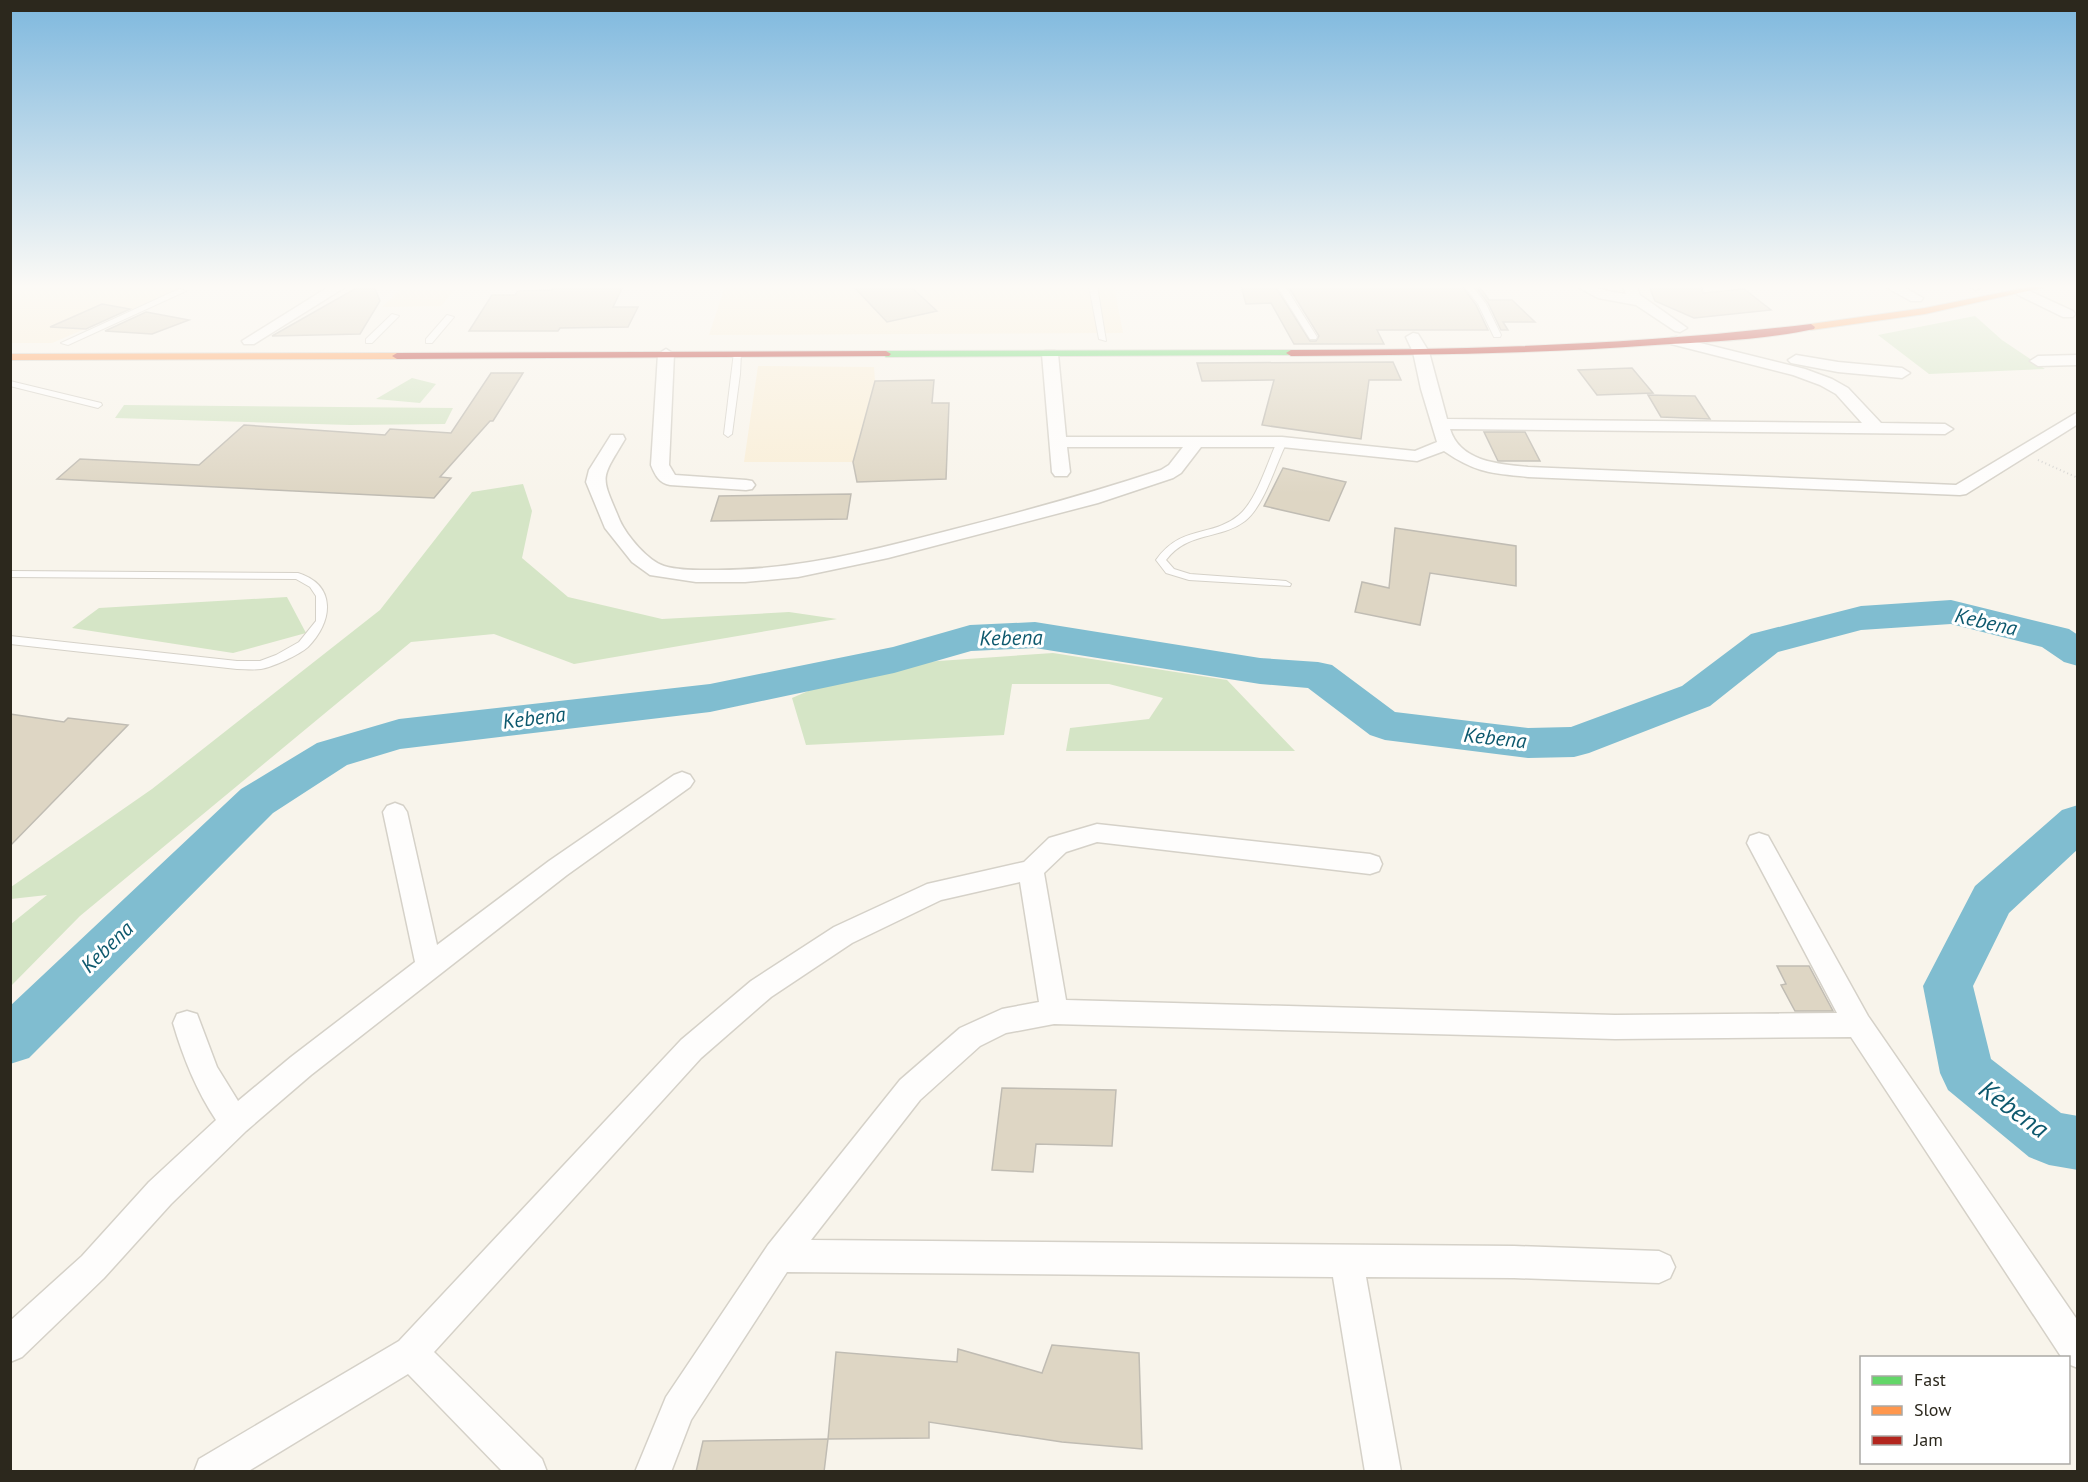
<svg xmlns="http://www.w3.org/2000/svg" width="2088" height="1482" viewBox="0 0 2088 1482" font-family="'PT Sans',sans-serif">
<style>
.built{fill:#f9eed7}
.green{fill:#d5e5c6}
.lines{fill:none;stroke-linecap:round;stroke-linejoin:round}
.river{fill:#80bdd0;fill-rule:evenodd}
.building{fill:#ded6c4;stroke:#c0bcb3;stroke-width:1.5}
.lane-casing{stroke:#d5d1c8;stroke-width:2}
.street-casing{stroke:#d5d1c8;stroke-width:3}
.fast-casing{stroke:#d5d1c8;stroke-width:2}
.slow-casing{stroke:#d5d1c8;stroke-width:2}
.jam-casing{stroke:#d5d1c8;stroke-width:2}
.path{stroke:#d5d4d1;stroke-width:2;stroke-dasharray:1 3;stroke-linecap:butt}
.lane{fill:#fefdfc;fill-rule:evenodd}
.street{fill:#fefdfc;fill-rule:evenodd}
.fast{fill:#63d668;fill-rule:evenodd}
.slow{fill:#ff974d;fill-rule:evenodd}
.jam{fill:#b3261e;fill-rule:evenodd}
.labels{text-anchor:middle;stroke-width:6;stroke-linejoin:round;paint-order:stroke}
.water-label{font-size:21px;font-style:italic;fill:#0e596e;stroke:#fff}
.near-water-label{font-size:26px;font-style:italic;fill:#0e596e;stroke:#fff}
</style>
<rect width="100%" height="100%" fill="#f8f4eb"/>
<!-- built -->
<g class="built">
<path d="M10 286H186L52 343H11Z"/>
<path d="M725 286H1114L1123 333 709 335Z"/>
<path d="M454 290 441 306 382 307 399 291Z"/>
<path d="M758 366 874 367 875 381 853 462H744Z"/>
</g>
<!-- green -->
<g class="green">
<path d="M1975 316 2002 340 2045 369 1929 374 1878 335Z"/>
<path d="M412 378 436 384 420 403 376 399Z"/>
<path d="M124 405 453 408 445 424 350 425 115 418Z"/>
<path d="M523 484 532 511 522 558 568 597 662 619 789 612 837 619 574 664 494 634 411 642 80 916 11 986V924L47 895 11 899V887L152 789 380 610 472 492Z"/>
<path d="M287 597 306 633 233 653 72 628 99 608Z"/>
<path d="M1053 653 1227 680 1295 751H1066L1070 728 1149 719 1163 698 1109 684H1012L1004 735 806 745 792 698 866 666Z"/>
</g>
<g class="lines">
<!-- river -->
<g class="river">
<path d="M1951 600 2069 629 2078 635V666L2064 662 2042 647 1951 624 1861 630 1778 652 1710 706 1589 753 1574 757 1528 758 1385 740 1370 735 1308 688 1260 684 1035 648 971 651 894 673 710 712 400 749 347 765 273 813 29 1058 10 1064V1006L241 789 317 743 399 719 710 684 893 647 970 625 1035 622 1260 658 1318 662 1332 665 1395 712 1528 728 1571 727 1682 686 1751 634 1861 606Z"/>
<path d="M2078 805V849L2009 913 1973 986 1991 1059 2061 1113 2078 1116V1170L2049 1165 2029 1157 1948 1090 1940 1073 1923 986 1975 886 2062 810Z"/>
</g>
</g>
<!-- building -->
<g class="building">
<path d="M360 286H374L380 301 360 334 272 336Z"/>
<path d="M555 286H623L613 307H638L628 327 560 328 558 331H469L492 295H515L518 291 552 290Z"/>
<path d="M853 286H910L937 311 887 322Z"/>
<path d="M1241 286H1275L1310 341H1316L1319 336 1288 286H1462L1476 305 1488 330H1377L1384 344H1294L1271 303 1246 304Z"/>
<path d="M1475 286H1479L1489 300H1512L1535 322H1503L1508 330H1501L1488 303Z"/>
<path d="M1649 286H1701L1703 293 1744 289 1771 310 1694 318 1655 301Z"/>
<path d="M102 304 130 309 86 329 50 327Z"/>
<path d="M146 312 189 320 152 334 105 331Z"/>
<path d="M1393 362 1401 380H1369L1361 439 1262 425 1274 380 1202 381 1197 363Z"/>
<path d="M1632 368 1653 393 1597 395 1578 370Z"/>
<path d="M491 373H523L493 421H490L440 477 451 478 434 498 57 479 80 459 199 465 244 425 385 435 390 429 451 433Z"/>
<path d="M934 380 932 403H949L946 479 857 482 853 462 875 381Z"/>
<path d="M1648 395 1695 396 1710 419 1661 417Z"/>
<path d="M1484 432H1525L1540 461H1498Z"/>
<path d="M1283 468 1346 482 1329 521 1264 506Z"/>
<path d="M851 494 847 519 711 521 719 496Z"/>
<path d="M1395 528 1516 546V586L1430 573 1420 625 1355 612 1362 582 1389 588Z"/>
<path d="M10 714 64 722 68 718 128 725 10 846Z"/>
<path d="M1777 966H1809L1833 1011H1795L1781 985 1786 984Z"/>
<path d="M1002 1088 1116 1090 1112 1146 1036 1144 1033 1172 992 1170Z"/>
<path d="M1052 1345 1139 1353 1142 1449 1062 1442 929 1422V1438L828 1439 836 1352 957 1362 958 1349 1042 1373Z"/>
<path d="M828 1439 824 1472H696L703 1441Z"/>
</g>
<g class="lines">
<defs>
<g id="lane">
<path d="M1089 286H1097L1106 341 1099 339Z"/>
<path d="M1277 286H1285L1317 337 1316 339H1310Z"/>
<path d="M1464 286H1472L1486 304 1501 335 1500 337H1494L1478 304Z"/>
<path d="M179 289 186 291 68 345 61 343Z"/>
<path d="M392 314 399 316 372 343H366V339Z"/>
<path d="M447 315 454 317 432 343H426V339Z"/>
<path d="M734 352 741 354 740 374 732 434 728 437 724 434Z"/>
<path d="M10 381 101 403 102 405 98 408 10 386Z"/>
<path d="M1282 439 1287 442C1275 465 1265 505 1245 521 1220 540 1188 531 1166 560L1174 569 1190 574 1286 581 1291 584 1290 586 1189 580 1166 573 1156 560C1181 524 1212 538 1239 515 1257 500 1267 463 1277 442Z"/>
<path d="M10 571 298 573C337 585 333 622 308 647 299 655 273 667 261 669 253 670 245 669 237 669L10 644V636L237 661H260L276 655 299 642 316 621V596L310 587 296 579 10 577Z"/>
</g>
<g id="street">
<path d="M330 286H347L254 344H244L242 341Z"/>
<path d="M1576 286C1594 286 1608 292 1626 294L1622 286H1636L1640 295 1687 328 1680 332 1675 331 1636 305 1598 298Z"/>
<path d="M1884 286H1902L1923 298 1921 301H1911Z"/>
<path d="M1968 286H1983L1976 290Z"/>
<path d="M2023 288 2073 311 2075 314 2073 317H2063L2018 295 2016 292 2018 289Z"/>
<path d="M1413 333 1418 334 1429 352 1447 419 1862 423 1836 394 1820 385 1793 375 1671 344 1669 341 1671 338 1676 337 1805 369 1832 379 1848 388 1881 423 1945 424 1953 429 1945 434 1450 429C1460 462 1499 464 1528 467L1956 485 2078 412V424L1966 494 1960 495 1528 477C1491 473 1476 473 1444 451L1417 461 1282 447H1201L1181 473 1173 478 1098 503 888 558 798 577 745 582H696L650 575 632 562 605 528 586 482 589 470 611 435H623L625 439C599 482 601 475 620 521 627 536 648 561 664 566 681 571 701 570 718 570 798 570 874 550 951 530 1022 512 1091 493 1161 470L1169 465 1183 447H1067L1070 472 1067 476H1055L1052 472 1042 354 1045 351H1055L1058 354 1066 437H1282L1415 451 1437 442 1421 389 1413 352 1406 337Z"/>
<path d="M666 349 674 354 669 465 675 475 746 480 752 481 755 485 752 489 746 490 670 485C659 483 655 475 651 465L658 354Z"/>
<path d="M1796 355 1838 362 1902 368 1910 373 1902 378 1838 372 1791 363 1788 360Z"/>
<path d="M2078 355V365L2038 366 2030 361 2038 356Z"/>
<path d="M682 772 690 775 694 781 690 787 567 875 311 1075 246 1131 171 1204 104 1278 22 1357 10 1362V1321L82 1256 149 1182 216 1120C196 1090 183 1057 173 1023L177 1014 187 1011 197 1014 217 1067 238 1101 291 1057 415 962 383 812 387 806 395 803 403 806 407 812 437 945 549 861 674 775Z"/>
<path d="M1097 824 1370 854 1379 857 1382 864 1379 871 1370 874 1097 842 1066 852 1044 873 1066 1000 1615 1015 1837 1013 1747 843 1750 836 1759 833 1768 836 1868 1016 2078 1321V1368L2068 1364V1358H2062L1851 1037 1615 1039 1054 1024 1006 1033 980 1046 920 1100 811 1240 1514 1246 1659 1251 1670 1256 1675 1267 1670 1278 1659 1283 1514 1278 1366 1277 1401 1472H1365L1333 1277 787 1272 691 1420 671 1472H635L666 1397 768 1245 900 1080 960 1028 1002 1009 1039 1002 1020 882 941 900 852 943 771 997 701 1058 434 1352 542 1459 547 1472H503L408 1374 247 1472H194L199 1459 399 1341 681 1040 751 981 834 927 927 884 1024 862 1049 838Z"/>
</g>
<path id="fast" d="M1291 350 1296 353 1294 355 886 357 881 354 886 351Z"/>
<g id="slow">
<path d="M2034 286H2050L1925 314 1811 330 1807 327 1811 324 1925 308Z"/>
<path d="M10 354 397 353 402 356 397 359 10 360Z"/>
</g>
<g id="jam">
<path d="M1811 324 1815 327 1814 329C1763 340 1708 342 1655 345 1534 354 1413 355 1291 356L1286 353 1291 350C1465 350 1638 345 1811 324Z"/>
<path d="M886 351 891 354 889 356 397 359 392 356 397 353Z"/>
</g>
</defs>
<!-- lane casing -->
<use href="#lane" class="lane-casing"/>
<!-- street casing -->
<use href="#street" class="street-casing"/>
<!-- fast casing -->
<use href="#fast" class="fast-casing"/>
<!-- slow casing -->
<use href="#slow" class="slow-casing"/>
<!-- jam casing -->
<use href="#jam" class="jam-casing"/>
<!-- path -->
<path class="path" d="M2038 460 2078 478"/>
<!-- lane -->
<use href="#lane" class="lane"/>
<!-- street -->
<use href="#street" class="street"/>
<!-- fast -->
<use href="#fast" class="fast"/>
<!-- slow -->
<use href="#slow" class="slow"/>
<!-- jam -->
<use href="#jam" class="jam"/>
</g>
<!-- sky -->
<linearGradient id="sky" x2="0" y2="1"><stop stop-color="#7eb8de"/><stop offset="0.58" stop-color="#fcfaf6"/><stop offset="1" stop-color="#fcfaf6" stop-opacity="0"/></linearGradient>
<rect width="2088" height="494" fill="url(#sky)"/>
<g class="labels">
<!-- water labels -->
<g class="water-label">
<text transform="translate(1986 622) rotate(13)" y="7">Kebena</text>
<text transform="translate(1011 638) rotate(-1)" y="7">Kebena</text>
<text transform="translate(534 718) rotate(-7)" y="7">Kebena</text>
<text transform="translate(1495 738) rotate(6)" y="7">Kebena</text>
<text transform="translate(107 947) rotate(-44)" y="7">Kebena</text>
</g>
<!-- near-water labels -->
<g class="near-water-label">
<text transform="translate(2014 1109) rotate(36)" y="9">Kebena</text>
</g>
</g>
<!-- border -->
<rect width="2088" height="1482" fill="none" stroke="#2c281d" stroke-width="24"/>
<!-- legend -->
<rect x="1860" y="1356" width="210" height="108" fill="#ffffff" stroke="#aba9a5" stroke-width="1.5"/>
<rect x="1872" y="1376" width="30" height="9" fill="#63d668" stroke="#aba9a5" stroke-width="1.5"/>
<text x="1914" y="1386" font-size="18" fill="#2c281d">Fast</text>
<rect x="1872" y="1406" width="30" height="9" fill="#ff974d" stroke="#aba9a5" stroke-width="1.5"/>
<text x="1914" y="1416" font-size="18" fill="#2c281d">Slow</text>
<rect x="1872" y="1436" width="30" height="9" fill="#b3261e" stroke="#aba9a5" stroke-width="1.5"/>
<text x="1914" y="1446" font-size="18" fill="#2c281d">Jam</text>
</svg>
